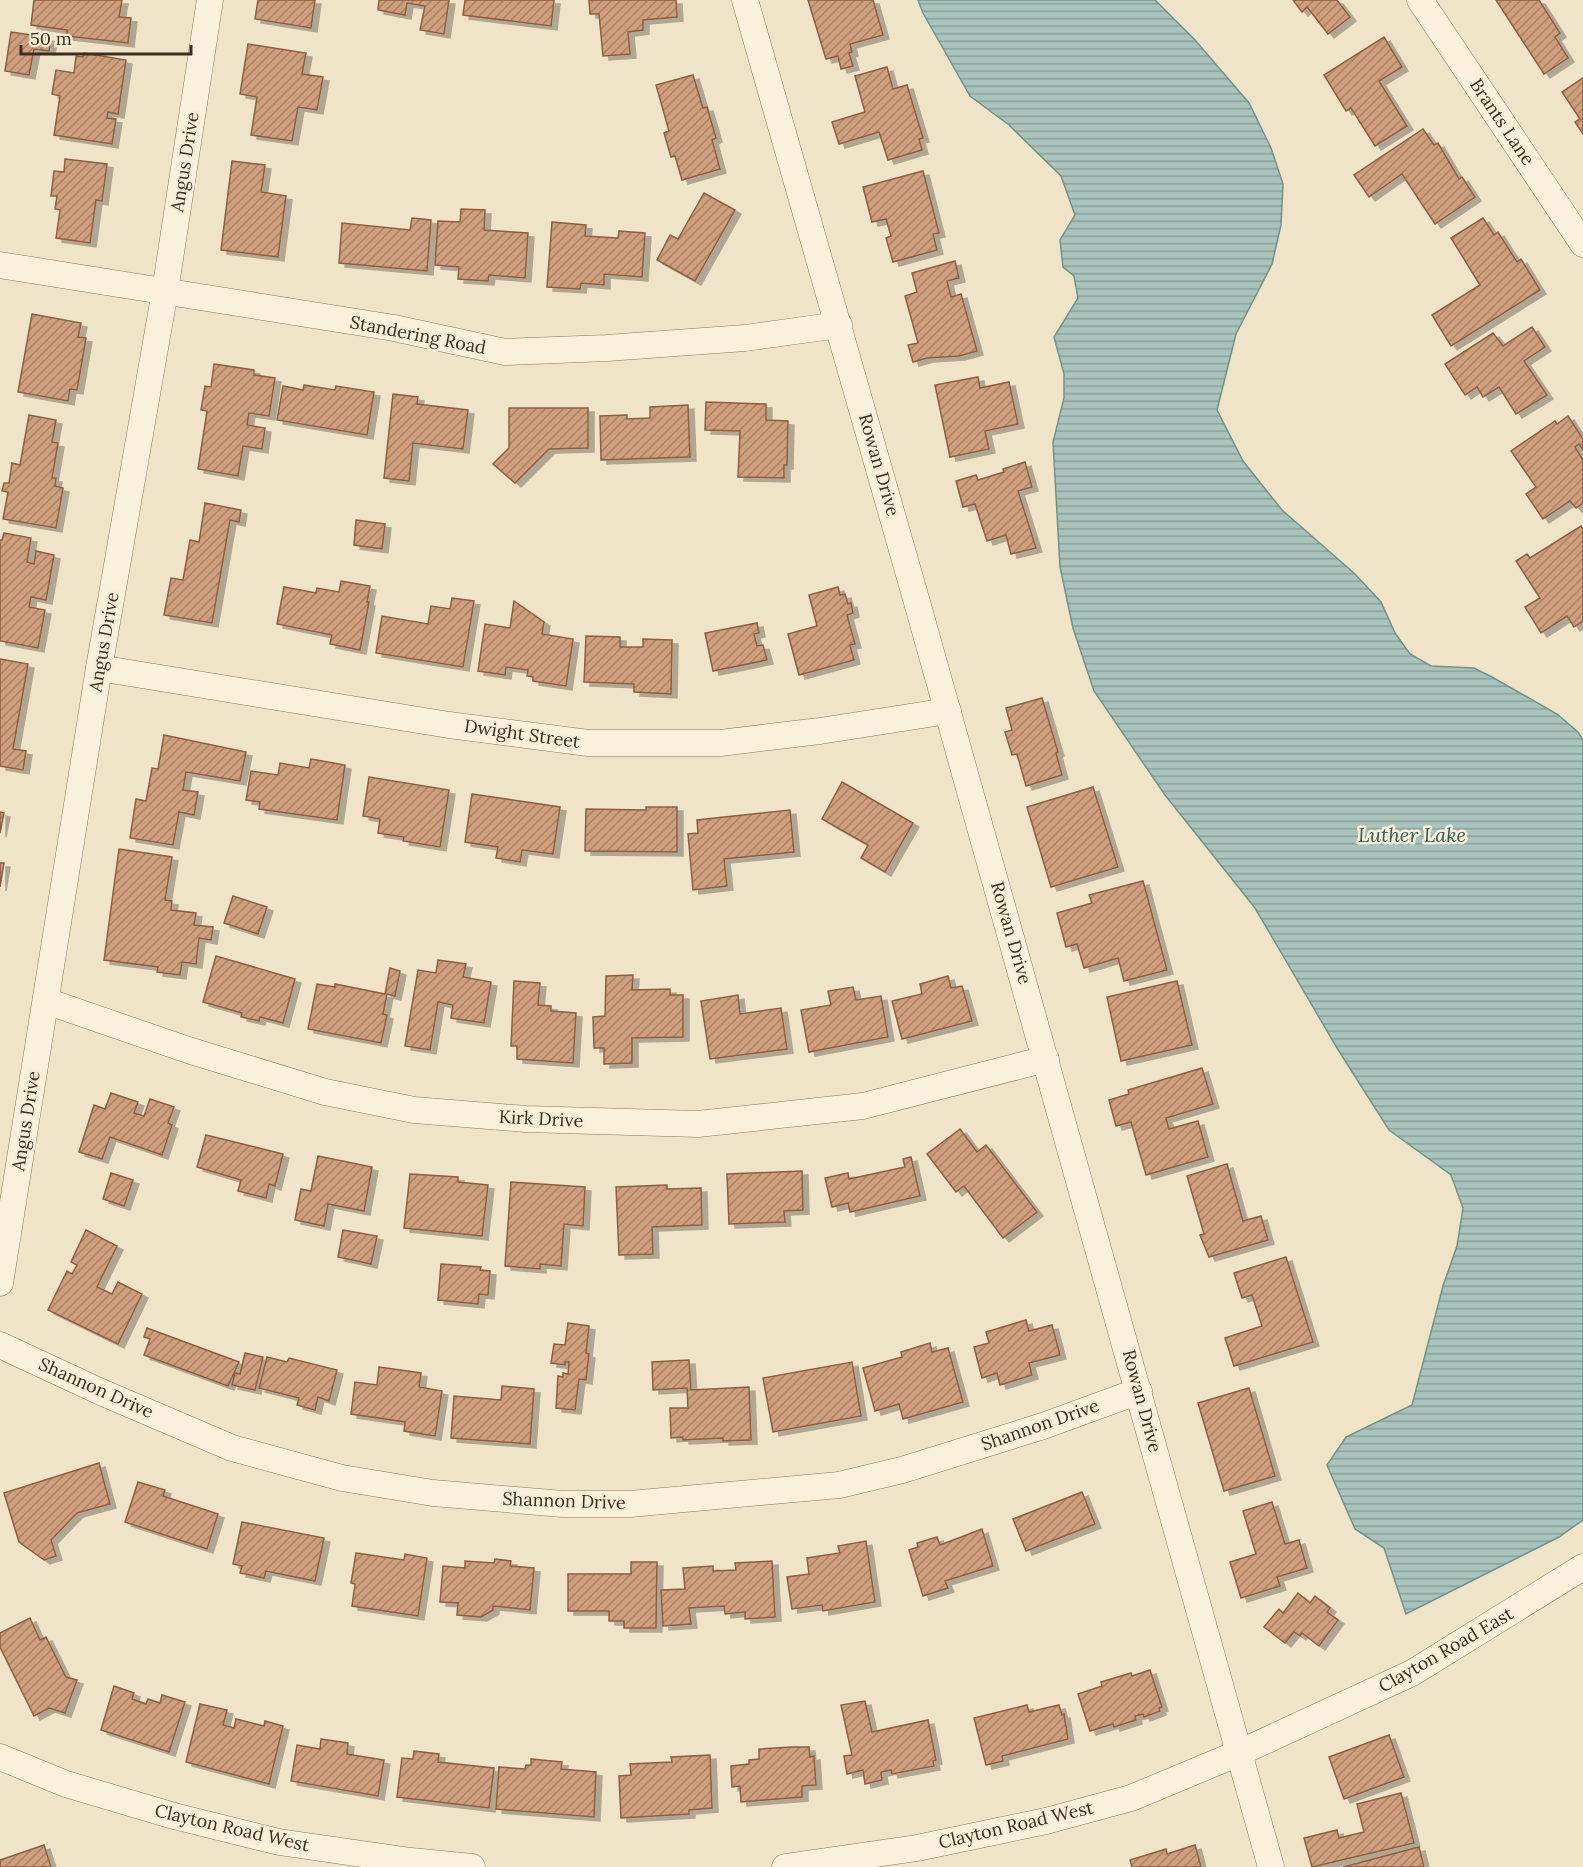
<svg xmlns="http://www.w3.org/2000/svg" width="1583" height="1867" viewBox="0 0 1583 1867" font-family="Lora,serif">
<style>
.water{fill:url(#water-rules);stroke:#6f938a;stroke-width:1.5}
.building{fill:url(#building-hatch);stroke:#8d5f41;stroke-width:1.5;filter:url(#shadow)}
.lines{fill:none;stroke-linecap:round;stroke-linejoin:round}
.street-casing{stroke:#8d765c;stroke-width:27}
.street{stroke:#faf1dc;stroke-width:26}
.labels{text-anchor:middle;stroke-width:5;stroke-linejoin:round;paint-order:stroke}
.street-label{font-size:18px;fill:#3d2e20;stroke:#f7eed8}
.water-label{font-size:20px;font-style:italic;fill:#2f5d5a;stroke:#f7eed8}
</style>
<defs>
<pattern id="water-rules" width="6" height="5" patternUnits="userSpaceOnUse" patternTransform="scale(1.5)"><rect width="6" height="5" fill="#a9c4bc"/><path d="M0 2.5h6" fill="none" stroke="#8ba098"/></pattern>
<pattern id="building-hatch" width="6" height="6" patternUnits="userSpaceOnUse" patternTransform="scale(1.5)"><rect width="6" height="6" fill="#cf9f7d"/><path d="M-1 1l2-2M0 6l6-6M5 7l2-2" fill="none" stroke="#a98266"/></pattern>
<filter id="shadow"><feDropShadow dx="6" dy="4" stdDeviation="0" flood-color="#0004"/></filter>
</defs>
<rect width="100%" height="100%" fill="#f0e4c8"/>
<!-- water -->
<path class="water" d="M918 0H1155L1195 40 1249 103 1271 148 1283 184 1281 225 1272 264 1236 334 1217 410 1243 461 1282 510 1355 574 1381 602 1395 633 1410 654 1431 666 1474 668 1492 677 1557 714 1578 732 1583 740V1520L1559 1537 1406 1614 1384 1548 1355 1529 1327 1465 1346 1437 1412 1405 1443 1286 1457 1246 1463 1208 1451 1175 1389 1130 1337 1048 1255 908 1165 795 1094 691 1073 628 1060 567 1053 442 1064 398V374L1054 337 1078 298 1074 276 1063 267 1060 240 1075 215 1061 176 1009 125 970 96 923 13Z"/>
<!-- building -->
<g class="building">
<path d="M34 0H122L119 17 131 18 128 43 67 36V30L31 25Z"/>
<path d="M258 0H315L311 28 255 19Z"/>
<path d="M379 0H449L444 34 420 30 425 6 407 3 405 15 378 10Z"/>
<path d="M465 0H554L551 26 463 15Z"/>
<path d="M589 0H676L677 17 643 20V30L628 32 630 54 603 56 599 14H590Z"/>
<path d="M808 0H873L883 35 850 44 852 52 849 53 853 66 841 69 838 56 826 59Z"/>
<path d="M1293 0H1337L1350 17 1328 34 1307 7 1302 12Z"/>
<path d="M1496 0H1539L1560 33 1555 37 1568 58 1544 74Z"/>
<path d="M11 32 51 38 49 51 34 49 29 75 5 71Z"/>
<path d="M1384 37 1402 67 1379 81 1407 126 1375 146 1351 108 1346 111 1324 75Z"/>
<path d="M248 44 306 53 302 74 323 77 317 110 298 107 292 141 251 135 257 97 240 94Z"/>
<path d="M84 53 126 60 118 114 108 112 107 118 116 119 112 144 54 135 60 96 52 94 56 70 74 73 76 56 83 57Z"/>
<path d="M887 67 893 89 907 85 923 138 919 139 922 150 888 160 879 132 839 144 832 122 865 112 855 76Z"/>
<path d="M693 75 703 108 707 107 716 138 712 140 720 169 682 180 675 156 671 157 664 133 669 131 656 85Z"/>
<path d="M1583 78V134L1575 122 1580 119 1562 92Z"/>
<path d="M1423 129 1434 145 1438 143 1459 179 1462 177 1475 197 1435 224 1402 174 1369 197 1354 175Z"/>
<path d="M65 159 107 164 102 201 96 200 90 243 56 238 60 210 55 209 57 196H51L54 171 64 172Z"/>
<path d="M232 161 265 165 261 192 286 196 278 257 221 250Z"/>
<path d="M923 171 939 233 933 234 937 250 893 262 886 238 891 236 886 219 872 222 863 187Z"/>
<path d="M704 193 735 210 695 281 657 260 670 235 678 239Z"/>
<path d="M461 209 485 210 484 230 528 233 525 278 489 275 488 281 458 279 459 267 435 265 438 221 460 222Z"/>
<path d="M412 218 431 220 427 271 339 263 342 223 410 230Z"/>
<path d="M1483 218 1494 235 1498 232 1517 262 1521 259 1540 290 1451 346 1432 315 1480 285 1451 238Z"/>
<path d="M552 222 586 225 585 236 618 238 619 231 645 233 642 277 604 274V285L581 283 580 289 547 287Z"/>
<path d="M955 261 959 278 947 281 951 297 961 294 977 351 959 356 927 358 913 362 908 345 918 343 905 296 917 292 912 273Z"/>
<path d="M32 314 81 323 78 337 86 338 77 390 70 389 68 401 18 392Z"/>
<path d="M1532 327 1545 347 1524 361 1547 395 1516 414 1499 387 1483 397 1477 387 1465 395 1445 364 1493 333 1503 346Z"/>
<path d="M214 364 254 370V375L275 378 269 416 249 413 247 425 265 428 262 449 243 446 238 476 198 469 207 411 201 410 205 386 211 387Z"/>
<path d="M978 377 980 388 1009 382 1018 424 985 431 989 449 950 457 935 385Z"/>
<path d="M304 385 335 390 336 386 374 392 367 435 277 420 283 386 303 390Z"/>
<path d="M393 394 418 397 417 404 468 410 463 449 413 443 409 481 384 478Z"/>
<path d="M706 402 766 404V420L788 421 787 465H784V478L738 477 740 431 705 430Z"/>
<path d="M688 405 690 457 601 460 600 416 627 415V419L650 418V407Z"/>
<path d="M509 408H588V448L549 449 515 483 493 464 509 448Z"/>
<path d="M29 415 56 420 52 442 58 443 52 478H56L55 486 63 488 56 528 3 519 8 492 2 491 4 483H9L12 463 20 465Z"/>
<path d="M1568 416 1583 439V450L1579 444 1575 447 1583 460V503L1576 508 1570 501 1543 519 1526 494 1536 487 1511 451 1555 421 1557 424Z"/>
<path d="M1025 462 1032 487 1018 491 1036 548 1011 554 1006 535 987 541 975 504 963 507 956 481 976 475 978 480 1004 472 1003 469Z"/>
<path d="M205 503 241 510 239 522 230 520 212 623 164 615 171 578 183 580 190 540 199 542Z"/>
<path d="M356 520 385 524 382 549 354 545Z"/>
<path d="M1581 526 1583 529V621L1574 627 1567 616 1541 633 1525 607 1540 598 1516 561 1527 554 1530 558Z"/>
<path d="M4 533 31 538 27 562 34 564 36 551 54 555 46 600 31 597 29 607 45 610 38 648 0 641V540H2Z"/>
<path d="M341 581 370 586 367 602H369L360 650 330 644 332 635 277 624 284 587 316 593 317 588 339 592Z"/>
<path d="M838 587 840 595 845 594 848 604 851 603 853 613 847 615 855 644 850 645 854 660 799 675 788 634 817 626 809 595Z"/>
<path d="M452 598 474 601 463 667 376 653 382 616 428 624 431 606 450 609Z"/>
<path d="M514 601 544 622 542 634 573 639 566 686 533 681V677L527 676 528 670 506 667 505 675 478 671 485 624 510 628Z"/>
<path d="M757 623 759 633 754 634 757 646 763 645 767 660 713 671 705 633Z"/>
<path d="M586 636 620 637V647H643V639L672 640 671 694 634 692V684L584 682Z"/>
<path d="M0 659 28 664 13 749 26 751 23 770 0 766Z"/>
<path d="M1042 698 1058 752 1056 753 1062 775 1026 786 1017 754 1012 755 1005 732 1012 730 1006 708Z"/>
<path d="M164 735 246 752 240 781 186 772 183 790 198 792 194 815 179 812 173 845 130 838 136 799 146 801 152 768 158 769Z"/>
<path d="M311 759 345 765 337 820 259 809 260 802 246 800 251 771 278 775 280 763 309 768Z"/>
<path d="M369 777 449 790 440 847 403 841 404 837 378 833 380 819 363 816Z"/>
<path d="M842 782 913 823 885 872 861 858 868 845 822 819Z"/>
<path d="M1093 787 1118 867 1051 887 1027 807Z"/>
<path d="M472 794 560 807 553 854 522 850 520 862 496 858 498 847 465 842Z"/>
<path d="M646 807H677V852L585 851 586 809 646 810Z"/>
<path d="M790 810 794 852 724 859 727 886 693 890 688 834 698 833 697 820Z"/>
<path d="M0 812 4 813 0 833Z"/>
<path d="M119 849 172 857 165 900 172 901 171 910 196 913 194 925 213 927 211 940 199 938 196 964 182 962 180 975 157 972 158 967 104 960Z"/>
<path d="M0 863H4L0 887Z"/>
<path d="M1143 881 1167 970 1124 981 1118 958 1084 968 1077 944 1066 947 1057 913 1092 903 1089 895Z"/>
<path d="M233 896 267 907 258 934 224 923Z"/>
<path d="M216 956 295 979 283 1023 260 1017 259 1021 241 1017 242 1013 203 1002Z"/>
<path d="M438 960 466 964 463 977 491 982 484 1023 451 1018 453 1005 438 1002 430 1050 405 1046 418 970 436 973Z"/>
<path d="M390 968 400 971 395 996 387 994 383 1014 387 1015 381 1043 308 1029 317 984 335 987V984L385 994Z"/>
<path d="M633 975 632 990 670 989V995H683V1037L632 1038V1063L604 1064V1048H594L593 1017 605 1016 606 976Z"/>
<path d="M948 976 951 988 962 986 972 1021 902 1039 892 1001 922 994 920 984Z"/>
<path d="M514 981 540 983 538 1005 551 1006V1011L576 1013 573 1063 517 1059V1046H511Z"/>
<path d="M1177 981 1192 1045 1121 1061 1107 997Z"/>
<path d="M853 987 856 1000 881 996 888 1037 809 1052 801 1010 831 1005 828 991Z"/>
<path d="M738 995 740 1014 781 1008 787 1049 710 1059 701 1001Z"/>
<path d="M1202 1068 1213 1104 1166 1118 1169 1129 1198 1121 1208 1157 1146 1175 1131 1122 1116 1126 1109 1100 1129 1094 1128 1090Z"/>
<path d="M111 1093 138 1102 134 1113 144 1116 150 1099 174 1107 168 1123 172 1125 162 1155 110 1137 102 1159 79 1152 94 1105 105 1109Z"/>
<path d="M960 1129 977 1152 986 1145 1037 1212 1003 1238 964 1186 956 1192 927 1154Z"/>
<path d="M206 1135 283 1154 275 1186 269 1184 266 1198 238 1191 241 1180 197 1167Z"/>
<path d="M318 1156 372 1167 364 1211 328 1204 324 1226 295 1220 301 1189 311 1191Z"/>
<path d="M911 1157 920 1196 850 1212 848 1203 832 1207 825 1178 848 1173 849 1179 905 1167 903 1159Z"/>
<path d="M1227 1164 1243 1221 1261 1216 1268 1240 1209 1257 1200 1235 1204 1234 1187 1176Z"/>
<path d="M802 1171 803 1210 784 1211 785 1222 729 1224 727 1174Z"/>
<path d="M111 1173 133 1180 124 1206 103 1199Z"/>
<path d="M410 1174 458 1177V1182L488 1185 482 1236 404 1228Z"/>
<path d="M511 1182 585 1187 583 1226 564 1224 561 1266 540 1264V1269L505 1266Z"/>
<path d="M667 1185V1189L701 1188 702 1225 652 1227 653 1254 619 1255 616 1187Z"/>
<path d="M86 1230 117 1246 97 1287 112 1294 118 1282 142 1294 118 1344 48 1310 67 1271 72 1274 77 1265 71 1262Z"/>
<path d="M343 1230 377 1236 371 1264 338 1257Z"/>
<path d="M1286 1257 1313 1342 1234 1366 1225 1338 1262 1326 1252 1295 1242 1298 1234 1273Z"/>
<path d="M441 1264 481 1267 480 1270 490 1271 488 1295 479 1294 478 1304 438 1300Z"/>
<path d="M1026 1320 1029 1331 1052 1325 1060 1355 1029 1363 1032 1375 1000 1385 997 1373 982 1378 974 1347 989 1343 986 1332Z"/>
<path d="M568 1323 589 1326 586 1353 589 1354 586 1380 579 1379 575 1410 556 1408 558 1376 563 1377V1373L568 1374 569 1362H565V1365L551 1363 554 1344 565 1345Z"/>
<path d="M147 1328 239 1362 228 1386 144 1355 150 1339 144 1337Z"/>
<path d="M930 1343 932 1352 948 1348 963 1402 903 1419 899 1404 875 1411 863 1368 902 1357 901 1352Z"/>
<path d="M245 1353 263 1357 255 1390 232 1385 235 1373 240 1374Z"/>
<path d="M267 1357 287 1362 289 1358 337 1370 329 1401 318 1397 315 1410 297 1405 299 1398 259 1388Z"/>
<path d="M689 1360 691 1390 749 1387 751 1440 723 1441V1438L683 1440V1437L671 1438 670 1408H688L687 1388 653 1390 652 1362Z"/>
<path d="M852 1362 861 1416 773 1432 763 1378Z"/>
<path d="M379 1367 421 1373 419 1387 442 1391 435 1436 404 1431 405 1422 351 1414 355 1382 377 1385Z"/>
<path d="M502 1386 534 1389 530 1444 451 1438 454 1396 501 1400Z"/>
<path d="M1249 1388 1275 1476 1224 1491 1198 1403Z"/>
<path d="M99 1463 110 1504 77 1513 51 1540 56 1556 44 1560 19 1542 4 1493Z"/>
<path d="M138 1482 165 1490 163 1496 218 1514 207 1549 125 1522Z"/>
<path d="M1082 1492 1095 1524 1026 1551 1013 1519Z"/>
<path d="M1272 1502 1285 1544 1299 1540 1307 1568 1277 1577 1280 1586 1241 1598 1230 1562 1256 1554 1243 1511Z"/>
<path d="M242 1522 324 1538 315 1581 266 1571 264 1578 240 1573 242 1566 233 1564Z"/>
<path d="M982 1529 993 1566 945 1581 948 1588 923 1596 909 1550 918 1547 917 1543 937 1537 940 1545Z"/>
<path d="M866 1541 875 1602 823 1611 822 1605 792 1609 787 1577 809 1574 807 1558 840 1553 838 1546Z"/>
<path d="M356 1553 404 1560 405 1554 427 1558 418 1616 352 1606 355 1584 351 1583Z"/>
<path d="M495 1559 511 1561 510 1566 534 1568 530 1610 493 1606V1610L481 1617 457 1615 458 1603 440 1602 443 1566 465 1568V1561L494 1563Z"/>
<path d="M772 1561 775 1617 745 1619V1612L725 1614 724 1606 689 1608 691 1624 663 1626 661 1590 685 1589 683 1568 713 1566V1571L736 1570 735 1563Z"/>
<path d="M631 1562H657L656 1628H624V1621H609V1611H568V1574H631Z"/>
<path d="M1298 1593 1310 1603 1315 1596 1330 1608 1327 1612 1338 1620 1319 1646 1302 1633 1300 1636 1294 1632 1285 1643 1264 1627 1279 1609 1283 1613Z"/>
<path d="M30 1618 40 1640 46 1637 66 1677 77 1680 65 1713 49 1708 34 1716 0 1647V1633Z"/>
<path d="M1150 1670 1162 1707 1159 1708 1160 1711 1144 1717 1143 1714 1135 1716 1136 1720 1114 1727 1113 1724 1090 1731 1078 1694 1102 1686 1101 1682 1131 1673 1132 1676Z"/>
<path d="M114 1686 134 1693 132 1699 146 1704 148 1699 160 1703 162 1695 185 1702 169 1752 101 1730Z"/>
<path d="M865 1701 872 1732 928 1720 936 1760 933 1761 934 1766 892 1774 891 1770 881 1772 882 1780 865 1784 863 1770 847 1774 844 1756 852 1755 841 1705Z"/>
<path d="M200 1704 227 1710 223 1725 234 1728 236 1719 264 1726 265 1721 283 1726 269 1784 186 1762Z"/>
<path d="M1027 1705 1029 1712 1059 1705 1062 1715 1064 1714 1068 1739 1002 1756 1003 1761 986 1765 974 1718Z"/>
<path d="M1389 1735 1404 1777 1344 1799 1329 1757Z"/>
<path d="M321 1739 348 1743 347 1754 384 1760 378 1796 291 1781 297 1745 320 1749Z"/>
<path d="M792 1747H809L810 1757 814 1756 816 1785 802 1786V1797L741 1802 740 1786 732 1787 731 1766 749 1764V1760L759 1759V1749Z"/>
<path d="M414 1751 439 1754 438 1762 494 1768 489 1808 397 1797 402 1758 413 1759Z"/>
<path d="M710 1755 712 1808 689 1810V1814L621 1818 619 1776 631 1775 630 1764 672 1762 671 1757Z"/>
<path d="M531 1759 562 1762 561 1769 596 1772 594 1817 496 1809 499 1767 525 1769 526 1765H531Z"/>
<path d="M1401 1793 1414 1843 1312 1867 1304 1838 1337 1830 1339 1838 1364 1832 1357 1804Z"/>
<path d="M44 1845 51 1867H0V1860Z"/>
<path d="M1195 1845 1201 1867H1132L1130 1860 1166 1849 1167 1854Z"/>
<path d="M1419 1847 1424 1867H1343Z"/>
</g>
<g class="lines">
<defs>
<g id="street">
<path d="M745 0C925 621 1096 1244 1271 1867"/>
<path d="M1420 0 1583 244"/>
<path d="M0 265 394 328 505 352 607 348 745 338 839 325"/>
<path d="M99 668 449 725 588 743H720L820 731 948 711"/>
<path d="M46 1001 188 1050 325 1092 414 1110 526 1119 698 1124 863 1106 1046 1059"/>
<path d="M0 1283 99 668 165 291 210 0"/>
<path d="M0 1345 101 1392 232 1448 342 1478 433 1493 563 1504H630L839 1485 902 1470 1043 1426 1139 1391"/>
<path d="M0 1757 66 1784 174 1816 279 1842 411 1861 472 1867"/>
<path d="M785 1867 917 1848 1046 1821 1131 1798 1239 1753 1412 1673 1583 1567"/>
</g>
</defs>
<!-- street casing -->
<use href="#street" class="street-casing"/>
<!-- street -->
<use href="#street" class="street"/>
</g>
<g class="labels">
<!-- street labels -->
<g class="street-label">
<text transform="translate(1502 122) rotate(56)" y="6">Brants Lane</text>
<text transform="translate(185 162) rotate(-81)" y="6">Angus Drive</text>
<text transform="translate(418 335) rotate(11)" y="6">Standering Road</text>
<text transform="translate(879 465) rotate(74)" y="6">Rowan Drive</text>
<text transform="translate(104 642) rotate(-80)" y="6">Angus Drive</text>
<text transform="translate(522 734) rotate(8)" y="6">Dwight Street</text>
<text transform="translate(1011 933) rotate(74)" y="6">Rowan Drive</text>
<text transform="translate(541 1119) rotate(3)" y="6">Kirk Drive</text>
<text transform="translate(26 1121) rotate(-81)" y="6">Angus Drive</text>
<text transform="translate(96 1388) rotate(24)" y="6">Shannon Drive</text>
<text transform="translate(1142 1401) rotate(75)" y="6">Rowan Drive</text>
<text transform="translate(1040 1425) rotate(-19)" y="6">Shannon Drive</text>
<text transform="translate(564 1501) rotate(2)" y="6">Shannon Drive</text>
<text transform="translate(1446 1650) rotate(-30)" y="6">Clayton Road East</text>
<text transform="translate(1016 1825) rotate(-13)" y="6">Clayton Road West</text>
<text transform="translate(232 1828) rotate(13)" y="6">Clayton Road West</text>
</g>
<!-- water labels -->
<g class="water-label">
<text x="1412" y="842">Luther Lake</text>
</g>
</g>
<!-- scale -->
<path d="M21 45v9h170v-9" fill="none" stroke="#3d2e20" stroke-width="3"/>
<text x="30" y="45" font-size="18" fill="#3d2e20" stroke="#f7eed8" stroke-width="4.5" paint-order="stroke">50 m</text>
</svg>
